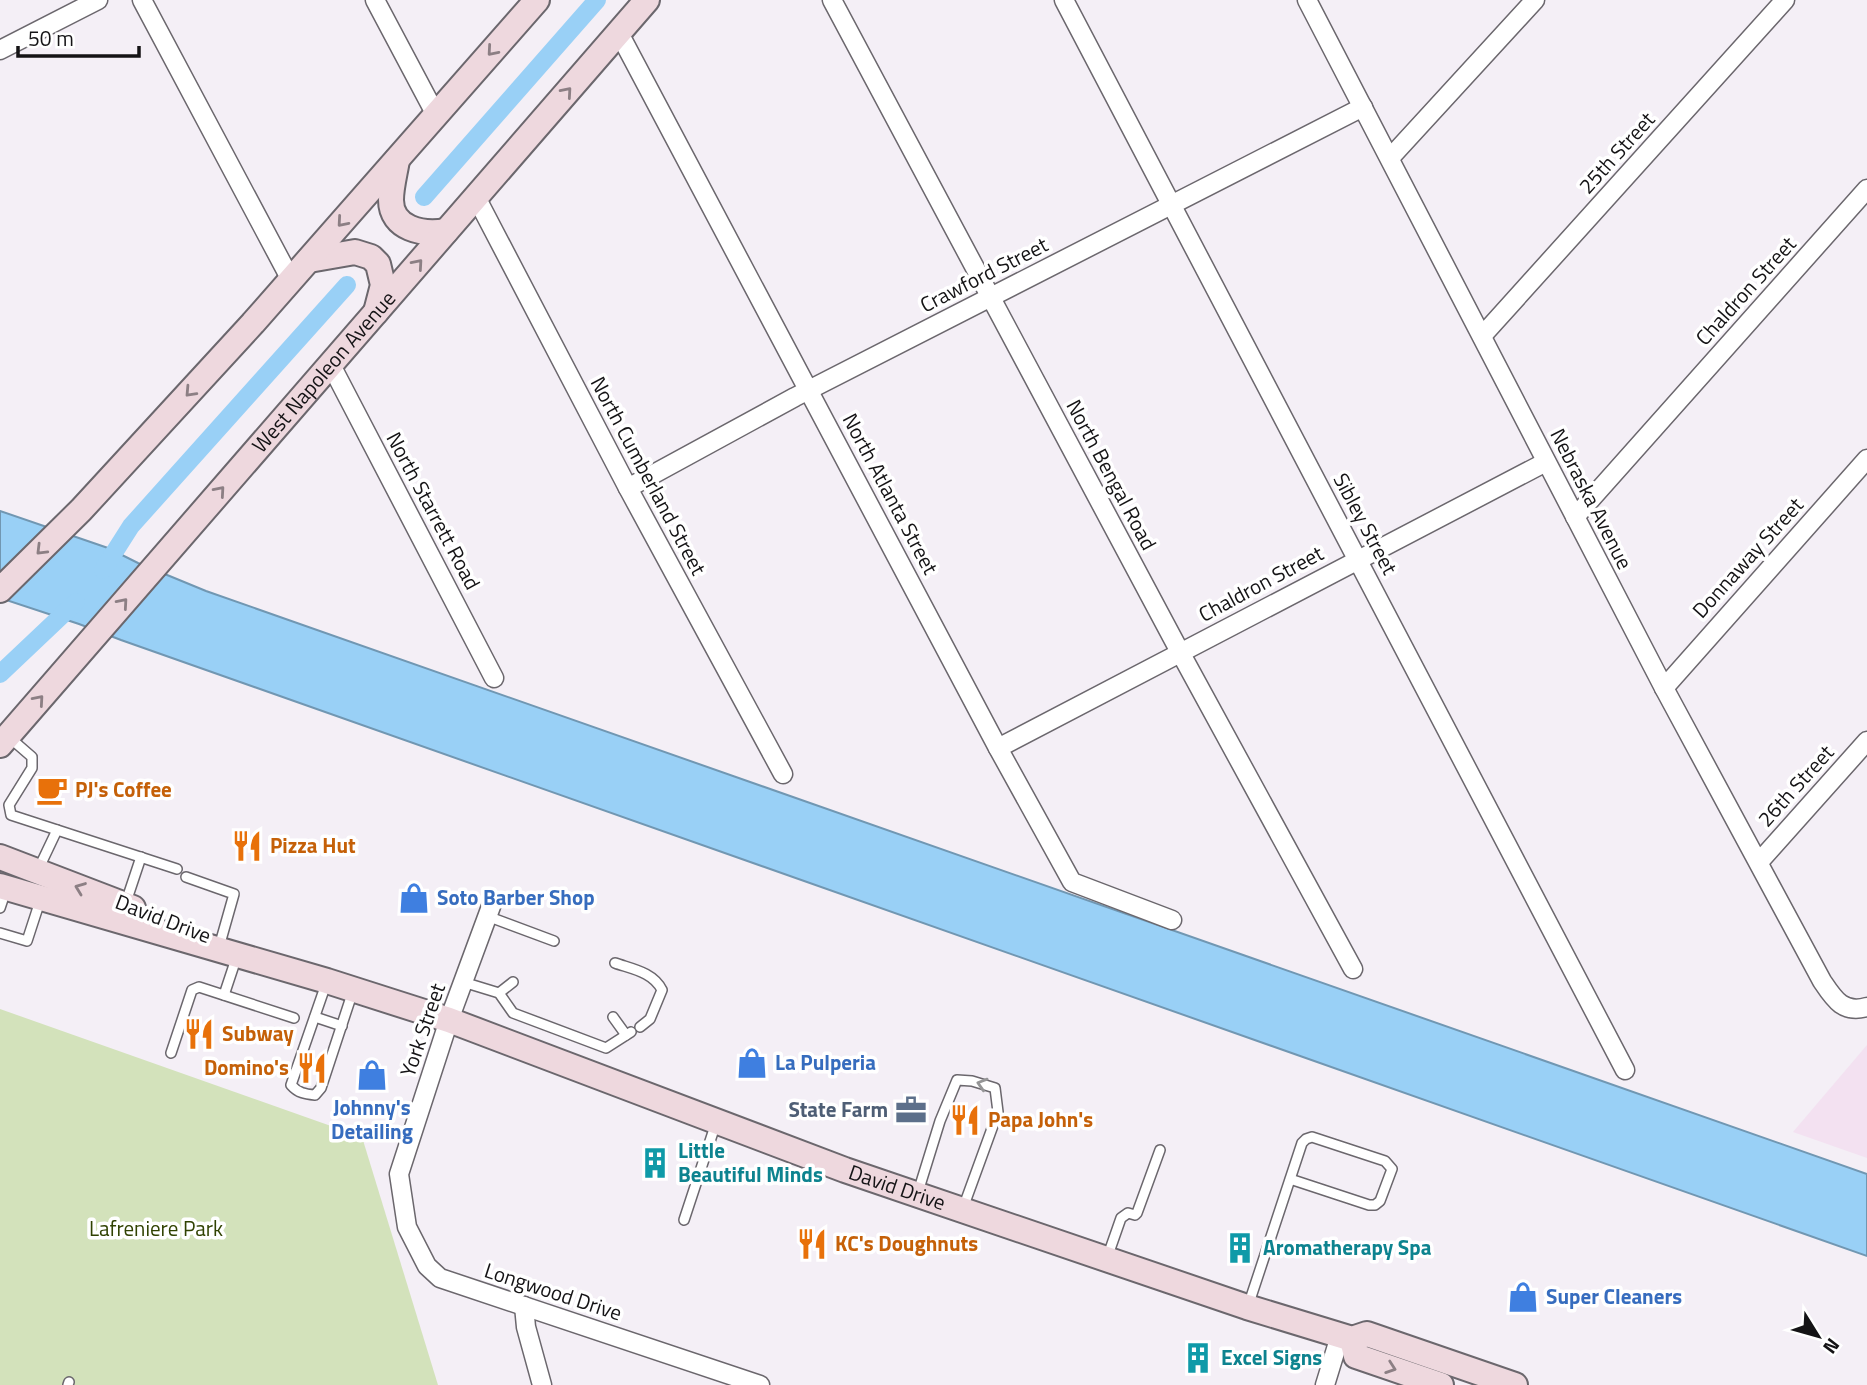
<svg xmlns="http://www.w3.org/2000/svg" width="1867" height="1385" viewBox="0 0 1867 1385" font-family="'Titillium Web',sans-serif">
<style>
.education{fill:#f3e1f1}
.green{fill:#d3e2bb}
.water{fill:#99d0f6;stroke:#7197b2;stroke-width:2}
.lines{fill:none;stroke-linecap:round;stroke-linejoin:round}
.canal{stroke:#99d0f6;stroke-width:18}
.service-casing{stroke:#6b676d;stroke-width:12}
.minor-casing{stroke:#6b676d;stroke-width:21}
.secondary-casing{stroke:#6b676d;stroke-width:28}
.service{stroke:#fff;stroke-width:9}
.minor{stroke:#fff;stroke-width:18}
.secondary{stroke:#eed8de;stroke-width:24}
.oneway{stroke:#8c7f84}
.oneway2{stroke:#959596}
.labels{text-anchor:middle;stroke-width:7;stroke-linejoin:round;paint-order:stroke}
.street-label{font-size:21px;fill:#141315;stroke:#fff}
.food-label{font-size:21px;font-weight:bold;fill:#c56008;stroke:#fff;text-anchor:start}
.shop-label{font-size:21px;font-weight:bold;fill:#366cbe;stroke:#fff;text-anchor:start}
.service-label{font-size:21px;font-weight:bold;fill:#4e5e75;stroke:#fff;text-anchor:end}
.culture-label{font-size:21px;font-weight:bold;fill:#0d838f;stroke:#fff;text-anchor:start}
.park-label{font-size:21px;fill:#304202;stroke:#fff}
</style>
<rect width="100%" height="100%" fill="#f4eff6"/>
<!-- education -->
<path class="education" d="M1867 1045V1158L1793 1132Z"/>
<!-- green -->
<path class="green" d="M0 1009 362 1137 438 1385H0Z"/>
<!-- water -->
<path class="water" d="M0 511 108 548 138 563 206 591 1867 1174V1256L121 640 79 624 0 598Z"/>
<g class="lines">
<!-- canal -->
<g class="canal">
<path d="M424 197 597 0"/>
<path d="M103 570 131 526 347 285"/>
<path d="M0 674 76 602"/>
</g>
<defs>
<g id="service">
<path d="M9 737 32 757V768L9 805 11 815 177 869"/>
<path d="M38 870 57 830"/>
<path d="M186 877 234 894 219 947"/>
<path d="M126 902 141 857"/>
<path d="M0 908 6 890"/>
<path d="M487 916 554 941"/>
<path d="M0 933 27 941 41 898"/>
<path d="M615 963C632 969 653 972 662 990L650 1019 640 1027"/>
<path d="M463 982 499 993 513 1013 606 1048 631 1032"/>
<path d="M326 984 291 1085C298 1093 305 1094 315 1095L321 1088 353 991"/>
<path d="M499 993 513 982"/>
<path d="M224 995 237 956"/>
<path d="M315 1017 342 1026"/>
<path d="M613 1017 626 1035"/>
<path d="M171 1053 192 990 199 987 294 1018"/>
<path d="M918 1192 940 1121 957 1080 972 1081 995 1088 998 1112 963 1208"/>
<path d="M684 1220 716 1123"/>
<path d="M1107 1258 1121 1218 1128 1213 1135 1215 1137 1213 1160 1150"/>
<path d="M1248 1306 1302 1143 1306 1139 1312 1137 1385 1161 1392 1169 1380 1201 1375 1205H1369L1290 1179"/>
<path d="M68 1385 69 1382"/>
</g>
<g id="minor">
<path d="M142 0 291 280"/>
<path d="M375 0 436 115"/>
<path d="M832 0 1180 652 1353 969"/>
<path d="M1064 0 1625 1070"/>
<path d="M1307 0 1664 688 1822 981C1834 999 1843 1014 1867 1007"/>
<path d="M619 33 998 748 1072 882 1172 920"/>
<path d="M0 50 98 0"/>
<path d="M1390 158 1535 0"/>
<path d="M476 197 628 488 783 774"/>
<path d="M1482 336 1785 0"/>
<path d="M331 365 494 678"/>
<path d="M628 488 795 397 1363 107"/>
<path d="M1575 517 1867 189"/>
<path d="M1664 688 1867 459"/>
<path d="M998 748 1546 462"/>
<path d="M1759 862 1867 741"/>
<path d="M493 901 449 1020 399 1174 407 1227 427 1266 440 1278 760 1385"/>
<path d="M524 1306 526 1327 542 1385"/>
<path d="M1325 1385 1340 1336"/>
</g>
<g id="secondary">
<path d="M397 160C395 173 391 187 391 200 391 229 423 235 446 231"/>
<path d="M309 260 355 252 371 257 378 264 383 285 376 312"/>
<path d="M0 590 81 510 253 323 537 0"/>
<path id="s1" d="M0 745 647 0"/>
<path d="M0 857 133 908"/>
<path id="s2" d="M0 886 327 981 449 1020 845 1170 1247 1307 1352 1339 1367 1334 1515 1385"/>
<path d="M1352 1339 1356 1356 1441 1385"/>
</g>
</defs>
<!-- service casing -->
<use href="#service" class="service-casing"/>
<!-- minor casing -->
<use href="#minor" class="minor-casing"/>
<!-- secondary casing -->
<use href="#secondary" class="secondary-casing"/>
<!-- service -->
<use href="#service" class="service"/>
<!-- minor -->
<use href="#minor" class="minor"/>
<!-- secondary -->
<use href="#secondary" class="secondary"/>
</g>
<!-- one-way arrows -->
<defs><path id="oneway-chevron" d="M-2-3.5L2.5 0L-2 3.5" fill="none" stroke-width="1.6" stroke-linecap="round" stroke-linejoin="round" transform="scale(1.75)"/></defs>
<g class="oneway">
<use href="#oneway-chevron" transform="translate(492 51) rotate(131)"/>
<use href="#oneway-chevron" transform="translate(567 92) rotate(-49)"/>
<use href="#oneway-chevron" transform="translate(342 222) rotate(131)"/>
<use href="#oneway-chevron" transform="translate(418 264) rotate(-49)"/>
<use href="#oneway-chevron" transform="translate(190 392) rotate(133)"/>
<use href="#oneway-chevron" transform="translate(220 491) rotate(-49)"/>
<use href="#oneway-chevron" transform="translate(41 550) rotate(135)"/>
<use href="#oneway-chevron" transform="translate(123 603) rotate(-49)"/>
<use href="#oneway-chevron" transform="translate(39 700) rotate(-49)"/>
<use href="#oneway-chevron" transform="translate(80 888) rotate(-159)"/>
<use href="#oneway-chevron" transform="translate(1391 1368) rotate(19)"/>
</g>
<use class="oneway2" href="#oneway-chevron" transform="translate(982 1084) rotate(-163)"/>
<!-- icons -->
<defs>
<symbol id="cafe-bare" viewBox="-9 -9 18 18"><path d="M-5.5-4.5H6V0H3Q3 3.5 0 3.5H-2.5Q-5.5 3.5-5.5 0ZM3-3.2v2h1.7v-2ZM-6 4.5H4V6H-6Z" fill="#e8710a" stroke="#fff" stroke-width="2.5" paint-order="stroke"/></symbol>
<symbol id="restaurant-bare" viewBox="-9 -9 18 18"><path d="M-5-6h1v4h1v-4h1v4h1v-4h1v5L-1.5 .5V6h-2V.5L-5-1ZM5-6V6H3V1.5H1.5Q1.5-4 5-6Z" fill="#e8710a" stroke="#fff" stroke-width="2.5" paint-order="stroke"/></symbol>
<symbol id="shop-bare" viewBox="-9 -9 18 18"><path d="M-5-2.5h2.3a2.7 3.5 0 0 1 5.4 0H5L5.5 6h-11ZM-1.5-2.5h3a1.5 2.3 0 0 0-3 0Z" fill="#3f7fe0" stroke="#fff" stroke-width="2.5" paint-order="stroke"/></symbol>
<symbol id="office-bare" viewBox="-9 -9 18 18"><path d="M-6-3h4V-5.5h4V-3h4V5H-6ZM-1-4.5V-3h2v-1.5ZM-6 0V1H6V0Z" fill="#5c6f8a" stroke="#fff" stroke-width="2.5" paint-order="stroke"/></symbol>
<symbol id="building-bare" viewBox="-9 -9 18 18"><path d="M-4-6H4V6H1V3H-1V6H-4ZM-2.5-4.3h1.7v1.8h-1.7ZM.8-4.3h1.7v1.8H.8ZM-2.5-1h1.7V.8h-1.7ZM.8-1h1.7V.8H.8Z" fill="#0f9aa8" stroke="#fff" stroke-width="2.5" paint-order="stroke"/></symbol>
</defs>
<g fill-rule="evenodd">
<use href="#cafe-bare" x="30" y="768" width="44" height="44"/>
<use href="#restaurant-bare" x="225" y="824" width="44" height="44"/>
<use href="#shop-bare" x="392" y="876" width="44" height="44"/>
<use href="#restaurant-bare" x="177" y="1012" width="44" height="44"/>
<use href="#shop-bare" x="730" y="1041" width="44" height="44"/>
<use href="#restaurant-bare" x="290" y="1046" width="44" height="44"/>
<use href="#shop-bare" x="350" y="1053" width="44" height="44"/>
<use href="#office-bare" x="889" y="1088" width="44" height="44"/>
<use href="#restaurant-bare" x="943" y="1098" width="44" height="44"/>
<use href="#building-bare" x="633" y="1141" width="44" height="44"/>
<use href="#restaurant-bare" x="790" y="1222" width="44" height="44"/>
<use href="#building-bare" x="1218" y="1226" width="44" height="44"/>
<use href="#shop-bare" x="1501" y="1275" width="44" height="44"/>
<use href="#building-bare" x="1176" y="1336" width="44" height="44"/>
</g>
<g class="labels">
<!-- street labels -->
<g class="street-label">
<text transform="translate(1617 153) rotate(-48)" y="7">25th Street</text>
<text transform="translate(984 275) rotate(-27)" y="7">Crawford Street</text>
<text transform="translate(1746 291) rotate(-48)" y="7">Chaldron Street</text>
<text dy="7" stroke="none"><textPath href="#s1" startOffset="494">West Napoleon Avenue</textPath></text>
<text transform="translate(1111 475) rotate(62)" y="7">North Bengal Road</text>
<text transform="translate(648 476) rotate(62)" y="7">North Cumberland Street</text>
<text transform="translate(890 494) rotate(62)" y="7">North Atlanta Street</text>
<text transform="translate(1591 499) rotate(63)" y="7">Nebraska Avenue</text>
<text transform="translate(433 511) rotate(62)" y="7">North Starrett Road</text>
<text transform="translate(1365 524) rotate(62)" y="7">Sibley Street</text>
<text transform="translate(1748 558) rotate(-48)" y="7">Donnaway Street</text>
<text transform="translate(1261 584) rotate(-28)" y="7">Chaldron Street</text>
<text transform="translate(1796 786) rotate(-48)" y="7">26th Street</text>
<text transform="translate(163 919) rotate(21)" y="7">David Drive</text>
<text transform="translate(423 1030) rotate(-71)" y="7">York Street</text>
<text dy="7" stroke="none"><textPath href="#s2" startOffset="947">David Drive</textPath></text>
<text transform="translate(553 1292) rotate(18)" y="7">Longwood Drive</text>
</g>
<!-- food labels -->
<g class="food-label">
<text x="75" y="797">PJ's Coffee</text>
<text x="270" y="853">Pizza Hut</text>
<text x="222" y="1041">Subway</text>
<text x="289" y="1075" text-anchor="end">Domino's</text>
<text x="988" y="1127">Papa John's</text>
<text x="835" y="1251">KC's Doughnuts</text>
</g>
<!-- shop labels -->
<g class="shop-label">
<text x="437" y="905">Soto Barber Shop</text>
<text x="775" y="1070">La Pulperia</text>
<text x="372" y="1115" text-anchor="middle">Johnny's<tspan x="372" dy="24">Detailing</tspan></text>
<text x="1546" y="1304">Super Cleaners</text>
</g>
<!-- service labels -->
<g class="service-label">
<text x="888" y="1117">State Farm</text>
</g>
<!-- culture labels -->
<g class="culture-label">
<text x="678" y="1158">Little<tspan x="678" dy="24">Beautiful Minds</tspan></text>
<text x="1263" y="1255">Aromatherapy Spa</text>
<text x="1221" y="1365">Excel Signs</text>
</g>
<!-- park labels -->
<g class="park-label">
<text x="156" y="1236">Lafreniere Park</text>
</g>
</g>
<!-- north arrow -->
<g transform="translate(1818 1336) rotate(127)" stroke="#ffffff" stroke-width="5" paint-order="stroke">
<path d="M0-5L12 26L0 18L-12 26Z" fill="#141315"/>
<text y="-10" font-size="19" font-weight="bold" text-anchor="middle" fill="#141315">N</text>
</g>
<!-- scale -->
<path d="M18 46v10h121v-10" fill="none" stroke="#141315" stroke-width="3.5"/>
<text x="28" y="46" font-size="21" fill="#141315" stroke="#ffffff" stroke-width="5" paint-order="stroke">50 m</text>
</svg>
